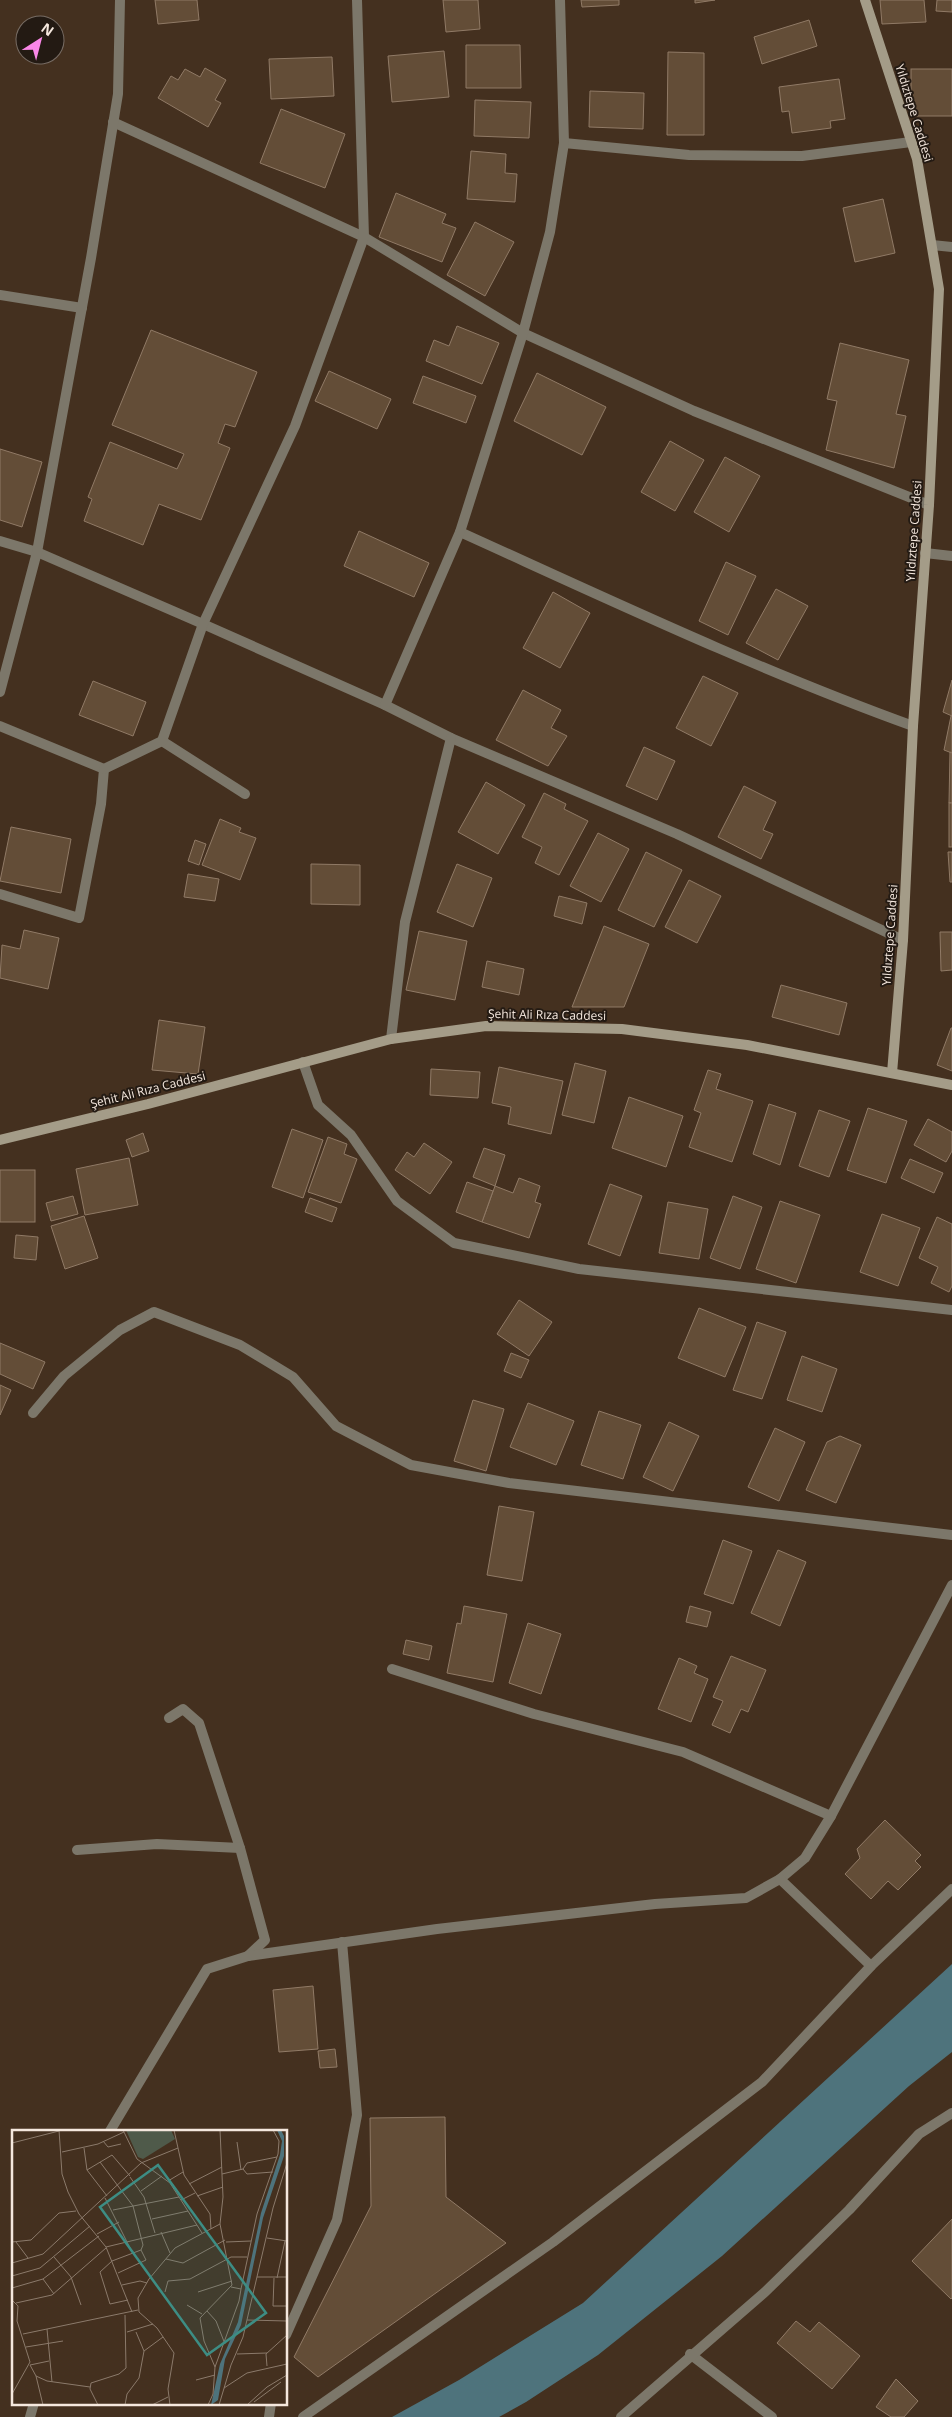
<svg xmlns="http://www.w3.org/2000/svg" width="952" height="2417" viewBox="0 0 952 2417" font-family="'Open Sans',sans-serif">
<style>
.water{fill:#4e737c}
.building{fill:#634d37;stroke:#907a66}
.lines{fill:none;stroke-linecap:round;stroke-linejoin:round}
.street{stroke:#7c776a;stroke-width:10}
.secondary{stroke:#a49c88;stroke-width:10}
.labels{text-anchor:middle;stroke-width:4;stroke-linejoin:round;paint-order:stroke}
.street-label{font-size:12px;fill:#f5e8de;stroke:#231a13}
.inset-road{fill:none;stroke:#8b7a6b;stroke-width:1}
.view{fill:#3d8d84;fill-opacity:0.15;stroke:#3d8d84;stroke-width:2.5}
.inset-edge{fill:none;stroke:#f5e8de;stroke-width:2.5}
</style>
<rect width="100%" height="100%" fill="#44301f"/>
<!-- water -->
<path class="water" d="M952 1964V2052L909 2086 722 2256 598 2355 526 2402 499 2417H392L459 2380 583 2303Z"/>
<!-- building -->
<g class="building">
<path d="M155 0H197L199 20 158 24Z"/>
<path d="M443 0H478L480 29 446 32Z"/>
<path d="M581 0H619V5L582 7Z"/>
<path d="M695 0H715L695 3Z"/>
<path d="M880 0H924L926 22 882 24Z"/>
<path d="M937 0H952V12L936 11Z"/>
<path d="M809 20 817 46 762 64 754 37Z"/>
<path d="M466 45H520L521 88H466Z"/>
<path d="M444 51 449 97 392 102 388 56Z"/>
<path d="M668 52 704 53V135H667Z"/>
<path d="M332 57 334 96 271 99 269 59Z"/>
<path d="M205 68 226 80 215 100 221 103 208 127 158 98 171 76 178 80 185 69 200 77Z"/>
<rect x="911" y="69" width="41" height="47"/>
<path d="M839 79 845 119 830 121 831 128 792 133 789 111 782 112 779 87Z"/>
<path d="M590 91 644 93 643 129 589 127Z"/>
<path d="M475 100 531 102 529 138 474 136Z"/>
<path d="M281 109 345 134 325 188 260 163Z"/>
<path d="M471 151 506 154 505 173 517 174 515 202 467 199Z"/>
<path d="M396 193 446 214 442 223 456 228 442 262 379 237Z"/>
<path d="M883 199 895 253 855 262 843 208Z"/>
<path d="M475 222 514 242 485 296 447 275Z"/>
<path d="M457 326 499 343 482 384 426 361 434 340 449 346Z"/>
<path d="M151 330 257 372 235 427 225 424 218 443 230 448 201 520 159 504 143 545 84 521 92 499 88 497 110 442 177 469 184 454 112 425Z"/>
<path d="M840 343 909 360 896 414 906 416 894 468 826 450 837 401 827 399Z"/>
<path d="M329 371 391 399 377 429 315 401Z"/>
<path d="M537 373 606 407 582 455 514 421Z"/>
<path d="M423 376 476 396 466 423 413 403Z"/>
<path d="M670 441 704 460 675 511 641 492Z"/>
<path d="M0 449 42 462 22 527 0 520Z"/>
<path d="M725 457 760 476 729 532 694 512Z"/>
<path d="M359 531 429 563 414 597 344 566Z"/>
<path d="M726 562 756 576 728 635 699 621Z"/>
<path d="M776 589 808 606 778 660 746 643Z"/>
<path d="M553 592 590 613 560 668 523 648Z"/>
<path d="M703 676 738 693 711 746 676 728Z"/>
<path d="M952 680V716L943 712Z"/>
<path d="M93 681 146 702 133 736 79 715Z"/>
<path d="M523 690 561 710 551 728 567 736 548 766 496 740Z"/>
<path d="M951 716H952V753L944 750Z"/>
<path d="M644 747 675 761 657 800 626 786Z"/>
<path d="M950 752 952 753V803H949Z"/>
<path d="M486 782 525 805 498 854 458 832Z"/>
<path d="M744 786 776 802 763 830 773 834 761 859 718 837Z"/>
<path d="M544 793 566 804 564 809 588 821 559 875 535 863 542 847 522 837Z"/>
<rect x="949" y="803" width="3" height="44"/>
<path d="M220 819 241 828 239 832 256 838 240 880 202 865Z"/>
<path d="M11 827 71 839 61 893 0 881Z"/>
<path d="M598 833 629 849 601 902 570 886Z"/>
<path d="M195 840 206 844 199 865 188 861Z"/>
<path d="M646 852 682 870 654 927 618 910Z"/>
<path d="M948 852H952V882H950Z"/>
<path d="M311 864 360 865V905L311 904Z"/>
<path d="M457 864 492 878 473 927 437 912Z"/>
<path d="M188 874 219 879 215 901 184 897Z"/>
<path d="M689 880 721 896 697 943 665 927Z"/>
<path d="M559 896 587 903 582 924 554 916Z"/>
<path d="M604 926 649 944 624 1007H572Z"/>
<path d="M24 930 59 938 48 989 0 978 2 945 20 949Z"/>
<path d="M419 931 467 941 455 1000 406 990Z"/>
<path d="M940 932H952V970L941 971Z"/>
<path d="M487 961 524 969 519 995 482 987Z"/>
<path d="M781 985 847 1003 839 1035 772 1017Z"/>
<path d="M159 1020 205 1027 198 1074 152 1070Z"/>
<path d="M951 1028H952V1071L937 1065Z"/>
<path d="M575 1063 606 1071 594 1123 562 1115Z"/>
<path d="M499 1067 563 1081 551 1134 508 1124 511 1107 492 1103Z"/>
<path d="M431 1069 480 1072 478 1098 430 1095Z"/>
<path d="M708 1070 721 1074 716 1089 753 1101 732 1162 689 1147 701 1113 694 1110Z"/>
<path d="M629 1097 683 1116 666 1167 612 1148Z"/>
<path d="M769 1104 796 1113 780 1165 753 1154Z"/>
<path d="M868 1108 907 1121 886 1183 847 1170Z"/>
<path d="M819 1110 850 1121 829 1177 799 1166Z"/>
<path d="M928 1119 952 1132V1151L946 1162 914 1145Z"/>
<path d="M292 1129 323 1140 303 1198 272 1187Z"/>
<path d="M143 1133 149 1151 132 1157 126 1140Z"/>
<path d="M328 1137 347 1144 344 1154 357 1159 341 1203 308 1192Z"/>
<path d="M424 1143 452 1162 430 1194 395 1170 407 1152 414 1157Z"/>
<path d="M484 1148 505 1155 495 1186 473 1177Z"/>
<path d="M129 1158 138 1205 85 1215 76 1169Z"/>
<path d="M910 1159 943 1173 934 1193 901 1178Z"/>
<rect x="0" y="1170" width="35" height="52"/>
<path d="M519 1178 540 1186 535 1202 541 1204 529 1238 482 1222 495 1186 513 1193Z"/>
<path d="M467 1182 493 1191 482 1222 456 1212Z"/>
<path d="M610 1184 642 1196 620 1256 588 1244Z"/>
<path d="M73 1196 78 1214 51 1221 46 1203Z"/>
<path d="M733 1196 762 1207 740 1269 710 1258Z"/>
<path d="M310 1198 337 1208 332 1222 305 1212Z"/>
<path d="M780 1201 820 1215 796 1283 756 1269Z"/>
<path d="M668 1202 708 1209 699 1259 659 1253Z"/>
<path d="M882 1214 920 1228 898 1286 860 1272Z"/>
<path d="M84 1216 98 1258 65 1269 51 1226Z"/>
<path d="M937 1217 952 1224V1286L949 1292 931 1283 938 1267 919 1258Z"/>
<path d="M16 1235 38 1237 36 1260 14 1258Z"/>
<path d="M519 1300 552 1322 529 1356 497 1334Z"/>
<path d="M699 1308 746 1327 725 1377 678 1358Z"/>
<path d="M757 1322 786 1332 762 1399 733 1390Z"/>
<path d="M0 1343 45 1362 33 1389 0 1374Z"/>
<path d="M511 1353 529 1360 521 1378 504 1371Z"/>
<path d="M802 1356 837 1369 822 1412 787 1400Z"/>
<path d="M0 1385 11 1390 0 1415Z"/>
<path d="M473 1400 504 1409 486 1471 454 1461Z"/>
<path d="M528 1403 574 1421 556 1465 510 1447Z"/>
<path d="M599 1411 641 1425 623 1479 581 1465Z"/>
<path d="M669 1422 699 1436 673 1491 643 1477Z"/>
<path d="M775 1428 805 1442 779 1501 748 1487Z"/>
<path d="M840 1436 861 1445 836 1503 806 1490 827 1442Z"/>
<path d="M499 1506 534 1512 522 1581 487 1575Z"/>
<path d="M723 1540 752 1551 733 1604 704 1594Z"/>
<path d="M778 1550 806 1562 780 1626 751 1613Z"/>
<path d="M464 1606 507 1614 493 1682 447 1673 457 1623 461 1624Z"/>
<path d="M690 1606 711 1612 707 1627 686 1622Z"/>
<path d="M528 1623 561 1634 541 1694 509 1683Z"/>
<path d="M406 1640 432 1646 429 1660 403 1654Z"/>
<path d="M731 1656 766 1670 748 1712 741 1709 730 1733 712 1725 723 1701 713 1697Z"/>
<path d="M679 1658 697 1666 694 1673 708 1679 691 1722 658 1709Z"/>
<path d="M885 1820 921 1855 915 1861 921 1867 898 1890 888 1881 871 1899 845 1874 860 1858 857 1849Z"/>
<path d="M313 1986 318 2049 279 2052 273 1990Z"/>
<path d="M335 2049 337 2067 320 2068 318 2051Z"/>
<path d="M445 2117 446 2197 506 2243 318 2377 294 2357 371 2206 370 2118Z"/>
<path d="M952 2219V2298L951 2299 912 2261Z"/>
<path d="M796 2321 810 2332 819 2322 860 2356 832 2389 777 2343Z"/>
<path d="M896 2379 918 2401 904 2417H891L876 2407Z"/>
</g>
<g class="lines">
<!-- street -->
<g class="street">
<path d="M113 122 364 237 523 333 694 411 929 505"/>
<path d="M564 143 689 155 802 156 911 142"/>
<path d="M932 245 952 247"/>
<path d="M0 295 82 308"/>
<path d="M460 532C610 600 758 670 913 726"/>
<path d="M0 541 37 552 203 624 385 705 451 738 677 834 903 940"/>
<path d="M925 553 952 556"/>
<path d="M0 692 37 552 91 258 118 94 120 0"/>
<path d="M385 705 460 532 523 333 550 232 564 143 560 0"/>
<path d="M0 726 104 769 101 804 79 918 0 894"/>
<path d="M162 741 245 794"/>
<path d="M104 769 162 741 203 624 295 426 364 237 357 0"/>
<path d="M391 1039 405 922 451 738"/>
<path d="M303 1062 318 1105 351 1135 397 1201 454 1243 579 1269 952 1310"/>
<path d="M33 1413 64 1376 120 1330 154 1312 240 1345 293 1377 336 1426 411 1465 509 1483 952 1535"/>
<path d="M392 1669 534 1714 683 1752 831 1816"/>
<path d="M169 1718 183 1709 199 1723 240 1848 265 1940 248 1956"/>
<path d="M77 1850 157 1844 240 1848"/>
<path d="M871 1966 952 1889"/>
<path d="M110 2131 207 1969 248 1956 437 1929 655 1904 746 1898 780 1879 805 1858 831 1816 952 1585"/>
<path d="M286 2335 337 2220 357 2115 342 1942"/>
<path d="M690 2354 772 2417"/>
<path d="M30 2417 34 2403"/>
<path d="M269 2417 271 2403"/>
<path d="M303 2417 553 2242 762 2082 871 1966 780 1879"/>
<path d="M621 2417 765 2292 849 2210 919 2134 952 2113"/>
</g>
<!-- secondary -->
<g class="secondary">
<path d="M865 0 917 159 939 289 929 505 913 726 903 940 892 1073"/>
<path d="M0 1140 148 1104 391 1039 486 1026 622 1029 747 1045 952 1085"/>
</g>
</g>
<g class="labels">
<!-- street labels -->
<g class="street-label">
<text transform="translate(914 113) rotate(73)" y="4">Yıldıztepe Caddesi</text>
<text transform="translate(914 531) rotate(-86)" y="4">Yıldıztepe Caddesi</text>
<text transform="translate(890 935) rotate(-86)" y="4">Yıldıztepe Caddesi</text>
<text transform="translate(547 1015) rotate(1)" y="4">Şehit Ali Rıza Caddesi</text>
<text transform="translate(148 1090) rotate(-14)" y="4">Şehit Ali Rıza Caddesi</text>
</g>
</g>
<!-- overview -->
<g transform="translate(12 2130)">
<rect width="275" height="275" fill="#44301f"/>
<path d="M114 0H159L163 9 131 29 126 27Z" fill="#4f5a4a"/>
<path d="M265 0H269L272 6V26L251 88 229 195 213 229 206 270 199 275 208 234 226 192 249 83 268 25 270 11Z" fill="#4e737c"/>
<path class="inset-road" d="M47 0 50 44 56 62 67 84 94 117 120 182M111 0 125 29 158 53 190 103M162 0 172 45 198 84 199 99M208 0 211 67 208 94M91 11 96 17 109 14M225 12 229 40M0 13 47 1M72 18 75 40 95 66M50 22 86 14 112 2M88 32 121 76 131 115 129 120M231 39 235 44 261 42M75 40 100 25 118 46M210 44 231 39 235 33 265 27M118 47 132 67 143 103M156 51 171 42M177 54 210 37M129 61 150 46M185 66 211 57M93 68 120 122M169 70 183 63M101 80 167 67M140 89 176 81M149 102 158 123M85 104 107 92M255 108 275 111M0 112 19 110 47 83 64 81M4 112 16 128M214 112 239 111M94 117 185 95M42 127 59 147 69 175M154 129 171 133 213 110M0 133 31 124 129 33 166 18M106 143 134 130 129 120 100 131 88 142 98 174 116 170M0 146 28 138 78 96M245 147H275M262 148 261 176H275M265 148 273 111M31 149 42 164M110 155 128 151 135 153M0 158 31 149 87 106M229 159 245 84 266 24 267 11 261 0M153 162 156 151 178 149 219 127H235M186 162 220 151M0 170 6 176 5 191 18 232 0 264M4 173 40 165 94 118M175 175 190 184M195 181 204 191 213 214M113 185 114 238M235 190 275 191M35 199 40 252M115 202 141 194M124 202 132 221M11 204 126 180M14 217 51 211M225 224 255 223M37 231 18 235 24 246 35 251 78 257M255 236 254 224 275 205M203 237 192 211 188 188 220 155 208 94M24 246 31 275M184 250 203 245M212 258 235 243 275 234M242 272 269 252M86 275 78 259 79 253 107 244 114 238M113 275 115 264 127 248 132 221 151 207M140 275 156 267M158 275 156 259 162 223 145 198 127 182 126 168 137 149 163 118 208 94M196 275 201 264 203 237 227 171 229 159 219 157M207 275 219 235 231 207 261 78 275 33M235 275 255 257 275 245"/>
<path class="view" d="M146 35 254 183 195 225 88 77Z"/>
<rect width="275" height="275" class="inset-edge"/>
</g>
<!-- north arrow -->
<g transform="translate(40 40) rotate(36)"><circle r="24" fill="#231a13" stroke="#776c64"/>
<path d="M0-4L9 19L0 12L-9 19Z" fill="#fa87e8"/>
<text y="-8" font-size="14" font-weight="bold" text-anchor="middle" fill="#f5e8de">N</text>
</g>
</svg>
